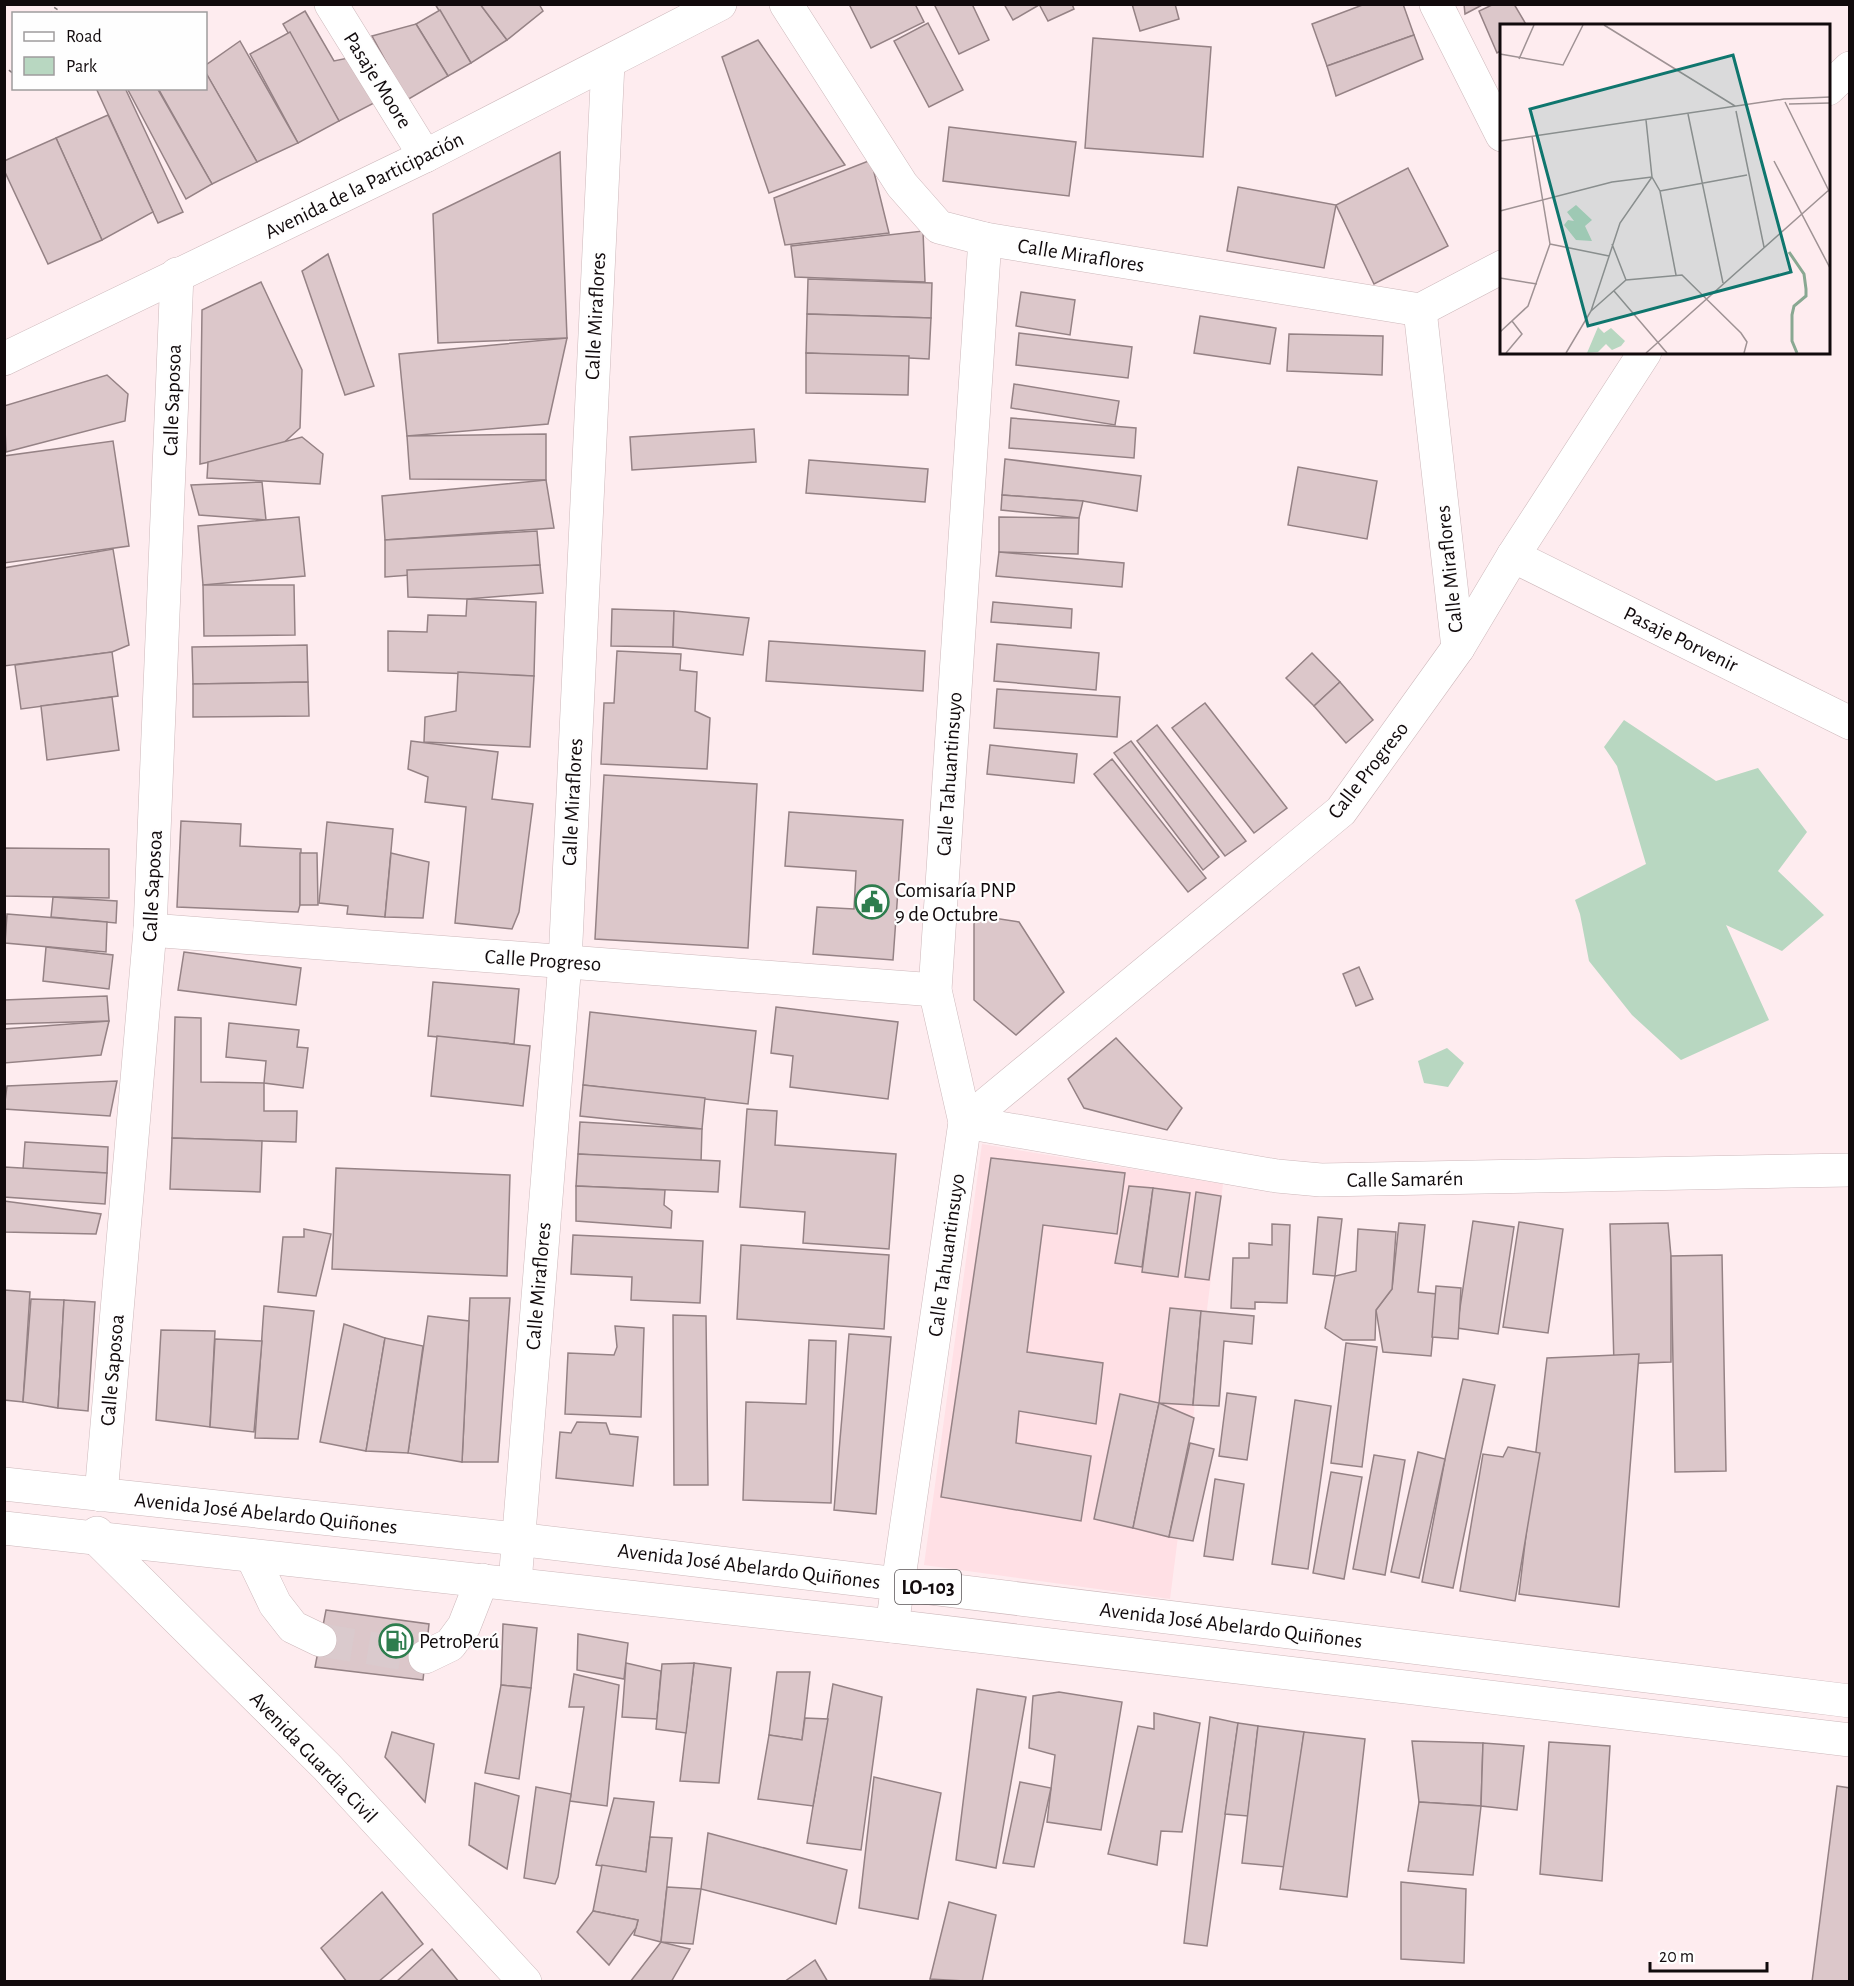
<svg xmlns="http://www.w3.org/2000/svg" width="1854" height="1986" viewBox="0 0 1854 1986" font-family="'Alegreya Sans',sans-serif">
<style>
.built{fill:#ffe0e5}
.green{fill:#b8d7c1}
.building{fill:#dcc7ca;stroke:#958285;stroke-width:1.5}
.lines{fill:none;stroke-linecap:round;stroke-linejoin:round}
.minor-tunnel{stroke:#dacacd;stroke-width:33;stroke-dasharray:33 16;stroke-linecap:butt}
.minor-casing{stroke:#cdb8bb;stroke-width:34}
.major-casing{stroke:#cdb8bb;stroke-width:34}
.path{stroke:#84787a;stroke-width:4;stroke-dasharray:1.5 4.5;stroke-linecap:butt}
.minor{stroke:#fff;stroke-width:33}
.major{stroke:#fff;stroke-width:33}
.labels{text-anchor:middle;stroke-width:4.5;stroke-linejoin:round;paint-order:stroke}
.shield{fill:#fefefe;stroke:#585355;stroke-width:1.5}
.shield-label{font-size:20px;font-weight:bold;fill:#110a0c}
.street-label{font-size:21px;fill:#110a0c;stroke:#fefefe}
.poi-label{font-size:21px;fill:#110a0c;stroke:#fefefe;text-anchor:start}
.inset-river{fill:none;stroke:#89a892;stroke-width:3}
.inset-road{fill:none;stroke:#9f9294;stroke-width:1.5}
.view{fill:#0f766e;fill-opacity:0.15;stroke:#0f766e;stroke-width:3}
.inset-edge{fill:none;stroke:#110a0c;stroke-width:3}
</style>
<rect width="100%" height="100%" fill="#feecef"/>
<!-- built -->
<path class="built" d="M982 1144 1223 1184 1170 1599 924 1565Z"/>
<!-- green -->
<g class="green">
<path d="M1624 720 1716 781 1758 768 1807 832 1778 871 1824 915 1782 951 1726 925 1769 1020 1681 1060 1632 1015 1589 961 1580 914 1575 900 1646 864 1617 766 1604 747Z"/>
<path d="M1447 1048 1464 1063 1448 1087 1424 1083 1418 1061Z"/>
</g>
<!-- building -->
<g class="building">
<path d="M435 4H480L507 40 471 63Z"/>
<path d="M480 4H539L543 11 507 40Z"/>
<path d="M849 4H915L924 22 871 48Z"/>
<path d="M934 4H972L989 40 959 54Z"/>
<path d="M1004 4H1039V5L1013 20Z"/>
<path d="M1039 4H1072L1074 9 1048 21Z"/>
<path d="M1132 4H1175L1179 19 1140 31Z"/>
<path d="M1365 4H1403L1414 35 1327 66 1312 24Z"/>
<path d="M1464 4H1484L1465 14Z"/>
<path d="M1494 4H1514L1527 26H1502V50L1497 53 1479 11Z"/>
<path d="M440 10 471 63 448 76 416 24Z"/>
<path d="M305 11 334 61 348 58 374 103 339 121 283 24Z"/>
<path d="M928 23 963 90 929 107 894 41Z"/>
<path d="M416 24 448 76 407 100 372 36Z"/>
<path d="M290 32 339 121 298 143 250 54Z"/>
<path d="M1414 35 1423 59 1336 96 1327 66Z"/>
<path d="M1093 38 1211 47 1203 157 1085 148Z"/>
<path d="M758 40 845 165 769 193 722 57Z"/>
<path d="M240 41 298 143 257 162 206 73V65Z"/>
<path d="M206 73 257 162 212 184 158 88H206Z"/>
<path d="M96 88H125L183 212 158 223Z"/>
<path d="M127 88H157L212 184 186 199Z"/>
<path d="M108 115 153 212 102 240 56 138Z"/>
<path d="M949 127 1076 142 1069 196 943 181Z"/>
<path d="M56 138 102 240 48 264 4 170V161Z"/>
<path d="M560 152 567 338 438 343 433 214Z"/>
<path d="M871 160 889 233 785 245 774 198Z"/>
<path d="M1408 168 1448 246 1374 284 1336 205Z"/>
<path d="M1238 187 1336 205 1324 268 1227 251Z"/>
<path d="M923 231 925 282 795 277 791 246Z"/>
<path d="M328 254 374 386 345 395 302 271Z"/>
<path d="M808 279 932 283 931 318 807 314Z"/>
<path d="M261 282 302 370 300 428 279 447 200 464 202 310Z"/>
<path d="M1021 292 1075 300 1070 335 1016 326Z"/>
<path d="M807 314 931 318 929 359 806 353Z"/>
<path d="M1200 316 1276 328 1270 364 1194 353Z"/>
<path d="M1019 333 1132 347 1128 378 1016 365Z"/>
<path d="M1289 334 1383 336 1382 375 1287 371Z"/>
<path d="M567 338 548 424 407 436 399 354Z"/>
<path d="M806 353 909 356 908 395 806 393Z"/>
<path d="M107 375 128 394 125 421 6 452 4 406Z"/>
<path d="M1014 384 1119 401 1115 425 1011 408Z"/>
<path d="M1011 418 1136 428 1134 458 1009 448Z"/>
<path d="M754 429 756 462 632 470 630 437Z"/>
<path d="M546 434V480L410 479 407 436Z"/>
<path d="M302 437 323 454 320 484 207 478 208 462Z"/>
<path d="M113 441 129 546 4 563V456Z"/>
<path d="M1005 459 1141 476 1137 511 1083 501 1002 495Z"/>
<path d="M809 460 928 469 925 502 806 493Z"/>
<path d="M1298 467 1377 481 1367 539 1288 525Z"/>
<path d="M546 480 554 528 385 540 382 496Z"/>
<path d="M262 482 266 520 199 515 191 485Z"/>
<path d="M1002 495 1083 501 1079 518 1001 510Z"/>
<path d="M299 517 305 576 203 585 198 526Z"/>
<path d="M999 517 1079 518 1078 554 999 552Z"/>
<path d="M537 531 540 565 385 577V540Z"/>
<path d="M113 549 129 645 112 652 4 666V568Z"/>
<path d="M999 552 1124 563 1122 587 996 576Z"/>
<path d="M540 565 543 593 467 599 408 597 407 570Z"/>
<path d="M203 585H294L295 635 204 636Z"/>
<path d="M467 599 536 602 534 676 388 671V631L427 632 428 615 466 616Z"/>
<path d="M993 602 1072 609 1071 628 991 622Z"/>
<path d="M612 609 674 611 673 647 611 646Z"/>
<path d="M674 611 749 618 743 655 673 647Z"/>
<path d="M769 641 925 651 923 691 766 681Z"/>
<path d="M997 644 1099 653 1096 690 994 681Z"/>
<path d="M307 645 308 682 193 684 192 647Z"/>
<path d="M617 651 681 654 680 670 697 672 695 711 710 718 707 769 601 764 604 703H614Z"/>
<path d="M112 652 118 696 21 709 15 665Z"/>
<path d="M1312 653 1340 682 1314 706 1286 678Z"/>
<path d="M458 672 534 676 530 747 424 742 425 717 456 711Z"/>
<path d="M308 682 309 716 193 717V684Z"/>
<path d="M1340 682 1373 720 1346 743 1314 706Z"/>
<path d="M997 689 1120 697 1117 737 994 728Z"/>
<path d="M112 697 119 750 47 760 41 706Z"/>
<path d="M1205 703 1287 808 1254 833 1172 728Z"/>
<path d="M1157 725 1246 841 1225 856 1137 741Z"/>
<path d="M411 741 498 752 492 799 533 804 519 912 512 929 455 923 466 807 425 802 428 777 408 769Z"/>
<path d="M1131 741 1219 857 1203 870 1114 753Z"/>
<path d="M990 745 1077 754 1074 783 987 774Z"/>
<path d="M1112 759 1206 878 1188 892 1094 774Z"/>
<path d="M604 775 757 784 748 948 595 939Z"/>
<path d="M789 812 903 820 893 960 813 954 817 907 854 909 856 871 785 866Z"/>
<path d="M181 821 241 824 240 846 301 849 300 905 298 912 177 907Z"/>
<path d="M327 822 393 829 385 917 347 914 348 906 319 903Z"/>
<path d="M4 848 109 849V898L4 896Z"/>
<path d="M300 853H317L318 905H300Z"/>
<path d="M391 853 429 862 423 918 385 917Z"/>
<path d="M53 897 117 901 116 923 51 917Z"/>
<path d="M7 914 107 922 106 952 5 943Z"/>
<path d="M974 915 1019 922 1064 992 1016 1035 974 1000Z"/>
<path d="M46 947 113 955 109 989 43 981Z"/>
<path d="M184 952 301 968 296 1005 178 990Z"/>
<path d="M1359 967 1373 999 1356 1006 1343 974Z"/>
<path d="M433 982 519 989 514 1044 428 1036Z"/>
<path d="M107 996 109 1021 4 1024V1000Z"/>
<path d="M776 1007 898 1022 888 1099 790 1087 793 1056 771 1053Z"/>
<path d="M590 1012 756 1031 748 1104 583 1085Z"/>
<path d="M175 1017 201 1018V1082L264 1083V1111H297L296 1142 172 1138Z"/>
<path d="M109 1021 101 1055 4 1063V1029Z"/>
<path d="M229 1023 299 1030 297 1047 308 1048 303 1088 264 1083 266 1061 226 1057Z"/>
<path d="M437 1036 530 1046 523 1106 431 1096Z"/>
<path d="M1116 1038 1182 1108 1167 1130 1084 1108 1068 1079Z"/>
<path d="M117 1081 110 1116 4 1109 7 1086Z"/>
<path d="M583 1085 705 1098 702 1129 580 1116Z"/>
<path d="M747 1109 777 1111 775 1145 896 1154 889 1249 803 1243 805 1212 740 1207Z"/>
<path d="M580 1122 702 1129 701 1162 578 1154Z"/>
<path d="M172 1138 262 1141 260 1192 170 1189Z"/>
<path d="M25 1142 108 1147 107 1173 23 1169Z"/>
<path d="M578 1154 720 1161 718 1192 576 1186Z"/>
<path d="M991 1158 1125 1173 1117 1234 1043 1225 1027 1352 1103 1363 1096 1424 1019 1411 1016 1443 1091 1456 1081 1521 941 1497Z"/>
<path d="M4 1167 107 1173 105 1204 4 1197Z"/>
<path d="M336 1168 510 1175 507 1276 332 1269Z"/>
<path d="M576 1186 665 1190 664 1205 672 1211 671 1228 576 1221Z"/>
<path d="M1129 1186 1153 1188 1142 1267 1115 1263Z"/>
<path d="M1153 1188 1190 1193 1178 1277 1142 1272Z"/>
<path d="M1196 1192 1221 1196 1209 1280 1185 1277Z"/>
<path d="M4 1201 101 1214 96 1234 4 1232Z"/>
<path d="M1318 1217 1342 1219 1335 1276 1313 1274Z"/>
<path d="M1473 1221 1514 1227 1498 1334 1457 1328Z"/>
<path d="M1519 1222 1563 1229 1548 1333 1503 1327Z"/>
<path d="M1399 1223 1425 1225 1418 1292 1437 1294 1431 1356 1383 1352 1376 1310 1392 1289Z"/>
<path d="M1668 1223 1671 1256V1362L1614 1364 1610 1224Z"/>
<path d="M1272 1224 1290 1225 1287 1303 1255 1302V1309L1231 1308 1233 1258H1249V1243L1272 1245Z"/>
<path d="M304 1229 331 1234 316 1296 278 1292 283 1237H304Z"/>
<path d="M1358 1229 1396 1232 1392 1289 1376 1310 1375 1340H1343L1325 1328 1335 1276 1356 1271Z"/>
<path d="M573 1235 703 1241 700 1303 631 1300 632 1277 571 1274Z"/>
<path d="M741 1245 889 1255 884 1329 737 1319Z"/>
<path d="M1722 1255 1726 1471 1675 1472 1671 1256Z"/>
<path d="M1436 1286 1461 1288 1458 1339 1432 1337Z"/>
<path d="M4 1290 30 1292 23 1402 4 1400Z"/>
<path d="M470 1298H510L498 1462H462Z"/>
<path d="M31 1299 64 1300 58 1408 23 1402Z"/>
<path d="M64 1300 95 1302 88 1411 58 1408Z"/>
<path d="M264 1306 314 1311 298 1439 255 1438Z"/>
<path d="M1170 1308 1201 1311 1193 1405 1159 1403Z"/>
<path d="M1201 1311 1254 1316 1252 1344 1224 1341 1219 1406 1193 1405Z"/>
<path d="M673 1315 706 1316 708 1485H674Z"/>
<path d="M428 1316 469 1321 462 1462 408 1453Z"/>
<path d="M344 1324 385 1338 366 1451 320 1442Z"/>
<path d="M615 1326 644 1328 641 1417 565 1414 568 1353 614 1355 617 1347Z"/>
<path d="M161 1330 215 1331 210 1427 156 1420Z"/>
<path d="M849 1334 891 1337 876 1514 834 1510Z"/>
<path d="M385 1338 423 1346 408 1453 366 1451Z"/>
<path d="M215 1339 262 1341 254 1432 210 1427Z"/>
<path d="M809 1340 836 1341 831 1503 743 1500 746 1402 806 1404Z"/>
<path d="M1346 1343 1377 1347 1362 1467 1331 1463Z"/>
<path d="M1639 1354 1619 1607 1519 1594 1547 1358Z"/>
<path d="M1463 1379 1495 1385 1453 1588 1422 1582 1445 1459Z"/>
<path d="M1227 1393 1256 1397 1247 1460 1219 1456Z"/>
<path d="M1120 1394 1159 1403 1133 1528 1094 1519Z"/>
<path d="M1295 1400 1331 1406 1308 1569 1272 1564Z"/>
<path d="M1159 1403 1194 1418 1169 1537 1133 1528Z"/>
<path d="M577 1422 606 1423 610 1434 638 1437 633 1486 556 1478 560 1432 571 1433Z"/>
<path d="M1190 1443 1214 1449 1193 1541 1169 1537Z"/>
<path d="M1508 1447 1540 1453 1515 1601 1460 1591 1483 1454 1503 1457Z"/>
<path d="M1418 1452 1445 1459 1419 1578 1391 1572Z"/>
<path d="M1374 1455 1405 1460 1385 1575 1353 1569Z"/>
<path d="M1331 1472 1362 1477 1344 1579 1313 1573Z"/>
<path d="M1215 1479 1244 1484 1233 1560 1204 1556Z"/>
<path d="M326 1610 429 1624 423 1680 315 1667Z"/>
<path d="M503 1624 537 1628 531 1688 501 1685Z"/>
<path d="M578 1634 628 1643 624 1679 577 1670Z"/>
<path d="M626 1663 661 1671 657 1719 622 1717Z"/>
<path d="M694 1663 731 1668 719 1783 680 1781Z"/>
<path d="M694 1663 686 1733 656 1729 662 1664Z"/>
<path d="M777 1672H810L802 1740 769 1735Z"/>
<path d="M574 1674 619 1685 607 1806 570 1801 584 1707H569Z"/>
<path d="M833 1684 882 1697 861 1850 807 1843Z"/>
<path d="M501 1685 531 1688 519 1779 485 1773Z"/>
<path d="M977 1689 1026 1697 996 1868 956 1860Z"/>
<path d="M1059 1692 1122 1702 1101 1830 1047 1822 1055 1755 1029 1748 1033 1696Z"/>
<path d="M1154 1713 1200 1723 1182 1832 1161 1831 1157 1865 1108 1854 1138 1726 1154 1729Z"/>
<path d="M1210 1717 1238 1723 1207 1946 1184 1943Z"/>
<path d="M805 1718 828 1719 813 1806 758 1799 769 1735 802 1740Z"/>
<path d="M1238 1723 1258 1726 1248 1816 1225 1814Z"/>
<path d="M1258 1726 1304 1732 1286 1867 1242 1863Z"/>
<path d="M392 1732 434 1744 425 1802 385 1757Z"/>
<path d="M1304 1732 1365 1739 1347 1897 1280 1889Z"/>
<path d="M1412 1741 1483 1743 1481 1806 1419 1802Z"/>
<path d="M1549 1742 1610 1746 1602 1881 1540 1874Z"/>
<path d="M1483 1743 1524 1746 1517 1810 1481 1806Z"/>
<path d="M874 1777 941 1793 918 1919 859 1908Z"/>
<path d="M1020 1782 1051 1788 1034 1867 1003 1863Z"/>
<path d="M475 1783 519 1796 507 1869 469 1845Z"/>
<path d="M1837 1786 1850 1788V1982H1812Z"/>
<path d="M536 1787 571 1794 558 1877 555 1884 524 1878Z"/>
<path d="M614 1798 654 1802 646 1872 596 1865Z"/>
<path d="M1419 1802 1481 1806 1473 1875 1408 1871Z"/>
<path d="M708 1833 847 1870 836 1924 701 1889Z"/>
<path d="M650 1837 672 1838 661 1942 634 1935 638 1920 593 1911 602 1865 646 1872Z"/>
<path d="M1401 1882 1466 1889 1464 1963 1401 1959Z"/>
<path d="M667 1887 701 1889 693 1944 661 1942Z"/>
<path d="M382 1892 423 1944 378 1982H347L321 1948Z"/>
<path d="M949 1902 996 1915 982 1982 930 1979Z"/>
<path d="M593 1911 638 1920 636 1928 609 1965 577 1932Z"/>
<path d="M661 1942 690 1949 671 1982H630Z"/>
<path d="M432 1949 459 1982H396Z"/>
<path d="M815 1960 828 1982H784Z"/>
</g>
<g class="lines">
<!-- minor-tunnel -->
<path class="minor-tunnel" d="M320 1640 425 1657"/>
<defs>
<g id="minor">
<path d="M331 4 425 156"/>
<path d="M786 4 902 185 939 227 985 239 1420 310 1502 267"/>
<path d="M1436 4 1502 135"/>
<path d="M1828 89 1850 68"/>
<path d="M1420 310 1458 648"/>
<path d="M1513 556 1850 723"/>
<path d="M150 930 935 990"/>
<path d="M965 1122 1341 811 1458 648 1513 556 1645 352"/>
<path d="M965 1122 1277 1176 1321 1180 1850 1170"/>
<path d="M101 1495 150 930 177 274"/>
<path d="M252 1556 275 1604 293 1627 320 1640"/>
<path d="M515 1583 565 962 608 63"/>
<path d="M892 1626 965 1122 935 990 985 239"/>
<path d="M425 1657 450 1645 464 1626 482 1580"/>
</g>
<g id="major">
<path d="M4 359 425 156 720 4"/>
<path d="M4 1484 517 1539 898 1584 1850 1701"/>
<path d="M4 1528 892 1626 1850 1740"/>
<path d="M97 1533V1539L327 1767 525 1982"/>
</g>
</defs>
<!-- minor casing -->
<use href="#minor" class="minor-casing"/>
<!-- major casing -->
<use href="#major" class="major-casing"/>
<!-- path -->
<g class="path">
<path d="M52 14 59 4"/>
<path d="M10 72 14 67"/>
</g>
<!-- minor -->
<use href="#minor" class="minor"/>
<!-- major -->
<use href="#major" class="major"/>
</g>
<!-- icons -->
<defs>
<symbol id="civic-ring" viewBox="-11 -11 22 22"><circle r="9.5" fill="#fefefe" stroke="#2e7d4e" stroke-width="1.5"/><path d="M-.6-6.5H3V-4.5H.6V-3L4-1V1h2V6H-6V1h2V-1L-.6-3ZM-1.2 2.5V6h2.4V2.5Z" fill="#2e7d4e"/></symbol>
<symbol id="fuel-ring" viewBox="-11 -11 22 22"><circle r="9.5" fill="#fefefe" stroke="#2e7d4e" stroke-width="1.5"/><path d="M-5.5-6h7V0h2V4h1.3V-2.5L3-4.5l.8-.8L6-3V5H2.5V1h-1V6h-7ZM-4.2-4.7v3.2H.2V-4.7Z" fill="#2e7d4e"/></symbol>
</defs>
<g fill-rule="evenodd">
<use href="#civic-ring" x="853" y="883" width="38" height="38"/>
<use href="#fuel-ring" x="377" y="1622" width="38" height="38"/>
</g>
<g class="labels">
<!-- shield labels -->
<rect class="shield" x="895" y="1570" width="66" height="34" rx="4.5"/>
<g class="shield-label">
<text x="928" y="1594">LO-103</text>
</g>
<!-- street labels -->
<g class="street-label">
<text transform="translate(378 80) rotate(58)" y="7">Pasaje Moore</text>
<text transform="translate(364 185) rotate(-26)" y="7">Avenida de la Participación</text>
<text transform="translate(1081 255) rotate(9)" y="7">Calle Miraflores</text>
<text transform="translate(595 316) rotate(-87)" y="7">Calle Miraflores</text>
<text transform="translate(172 400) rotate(-88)" y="7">Calle Saposoa</text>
<text transform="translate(1449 569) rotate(-96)" y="7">Calle Miraflores</text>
<text transform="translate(1681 639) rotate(26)" y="7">Pasaje Porvenir</text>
<text transform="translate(1368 770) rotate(-52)" y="7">Calle Progreso</text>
<text transform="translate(949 774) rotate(-86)" y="7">Calle Tahuantinsuyo</text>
<text transform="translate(572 802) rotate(-87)" y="7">Calle Miraflores</text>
<text transform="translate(152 886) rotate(-87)" y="7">Calle Saposoa</text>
<text transform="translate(543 960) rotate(4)" y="7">Calle Progreso</text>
<text transform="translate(1405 1179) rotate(-1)" y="7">Calle Samarén</text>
<text transform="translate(946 1255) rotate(-82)" y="7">Calle Tahuantinsuyo</text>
<text transform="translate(538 1286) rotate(-85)" y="7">Calle Miraflores</text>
<text transform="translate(112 1370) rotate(-85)" y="7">Calle Saposoa</text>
<text transform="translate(266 1513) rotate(6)" y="7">Avenida José Abelardo Quiñones</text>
<text transform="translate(749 1566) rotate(7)" y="7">Avenida José Abelardo Quiñones</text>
<text transform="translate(1231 1625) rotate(7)" y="7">Avenida José Abelardo Quiñones</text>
<text transform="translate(314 1757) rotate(46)" y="7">Avenida Guardia Civil</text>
</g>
<!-- poi labels -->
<g class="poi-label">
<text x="895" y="897">Comisaría PNP<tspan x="895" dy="24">9 de Octubre</tspan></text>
<text x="419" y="1648">PetroPerú</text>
</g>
</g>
<!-- overview -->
<g transform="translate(1500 24)">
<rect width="330" height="330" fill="#feecef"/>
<path d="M76 181 92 196 85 202 92 217 76 216 64 201 68 196 74 197 67 188ZM98 303 104 309 111 304 125 317 121 322 112 326 106 320 98 328 87 329Z" fill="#b8d7c1"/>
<path class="inset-river" d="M289 228 304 250 306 265V272L294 282 292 291V317L297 329"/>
<path class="inset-road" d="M104 1 235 82M0 30 63 41 83 1M19 35 34 1M285 78 330 169M289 80 330 79M236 87 264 223M188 90 223 259M146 96 152 153 160 167 176 251M0 117 284 75 330 73M274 137 330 244M160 167 247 151M0 187 112 158 152 153M50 220 109 232M112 220 126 256M0 254 37 260M114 267 167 329M91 287 126 256 182 251 241 309 247 318 244 329M0 308 28 282 50 220 32 112M6 329 22 310 12 297M66 329 91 287 120 199 152 153M146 329 330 165"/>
<path class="view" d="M233 31 291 248 88 302 30 85Z"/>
<rect width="330" height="330" class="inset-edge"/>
</g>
<!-- border -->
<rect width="1854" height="1986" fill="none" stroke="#110a0c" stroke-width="12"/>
<!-- legend -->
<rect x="12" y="12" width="195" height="78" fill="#fefefe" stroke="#9f9c9d" stroke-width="1.5"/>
<rect x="24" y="32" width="30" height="9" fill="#ffffff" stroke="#9f9c9d" stroke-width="1.5"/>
<text x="66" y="42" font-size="18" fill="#110a0c">Road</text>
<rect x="24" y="57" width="30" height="18" fill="#b8d7c1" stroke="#9f9c9d" stroke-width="1.5"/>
<text x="66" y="72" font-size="18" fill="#110a0c">Park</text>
<!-- scale -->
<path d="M1650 1962v9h117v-9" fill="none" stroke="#110a0c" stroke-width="3"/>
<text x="1659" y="1962" font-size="18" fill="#110a0c" stroke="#fefefe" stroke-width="4.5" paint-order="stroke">20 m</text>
</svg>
